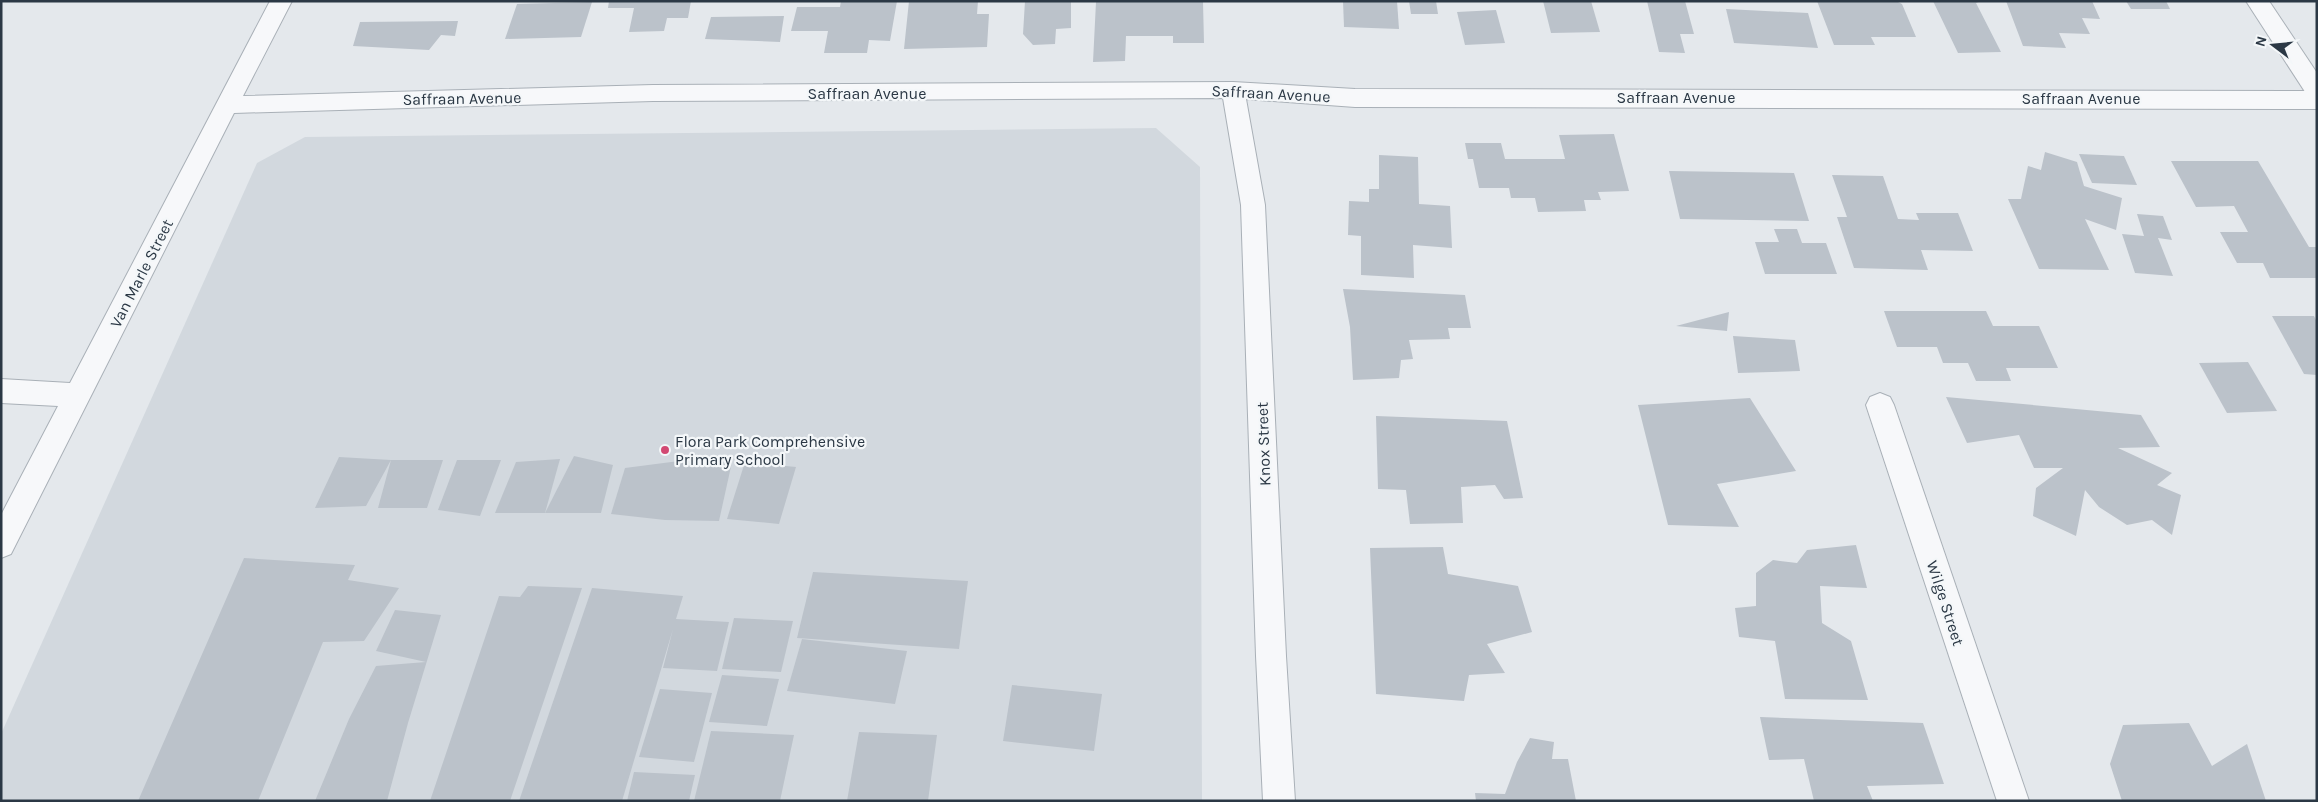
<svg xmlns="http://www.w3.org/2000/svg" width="2318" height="802" viewBox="0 0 2318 802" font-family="Karla,sans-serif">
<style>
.built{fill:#d2d8de}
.building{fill:#bbc2ca}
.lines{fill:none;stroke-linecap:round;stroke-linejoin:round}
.minor-casing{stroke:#a9b0b7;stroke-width:2}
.tertiary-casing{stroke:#a9b0b7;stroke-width:2}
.minor{fill:#f7f8fa;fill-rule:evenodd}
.tertiary{fill:#f7f8fa;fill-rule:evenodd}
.poi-dot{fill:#d24872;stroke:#f4f7f9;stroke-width:2}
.labels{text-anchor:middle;stroke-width:4.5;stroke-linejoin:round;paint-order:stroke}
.street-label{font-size:16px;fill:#2b3845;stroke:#f4f7f9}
.poi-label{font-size:16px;fill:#2b3845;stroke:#f4f7f9;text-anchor:start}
</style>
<rect width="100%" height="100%" fill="#e4e8ec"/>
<!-- built -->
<path class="built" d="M1156 128 1200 167 1202 801H1V734L257 163 305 137Z"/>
<!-- building -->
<g class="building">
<path d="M609 1H691L688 18H667L664 31 629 32 634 8H608Z"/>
<path d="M841 1H897L890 41 869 40 867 53H824L828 31H791L797 7H840Z"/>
<path d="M909 1H978L977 14H989L987 47 904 49Z"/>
<path d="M1025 1H1071V28L1056 29 1055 44 1033 45 1023 34Z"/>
<path d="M1343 1H1397L1399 29 1344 27Z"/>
<path d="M1409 1H1436L1438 14H1411Z"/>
<path d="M1543 1H1591L1600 32 1551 33Z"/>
<path d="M1647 1H1685L1694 34H1680L1685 53 1659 52Z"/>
<path d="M1817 1H1896L1902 4 1916 37H1871L1875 45H1834Z"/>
<path d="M1933 1H1981L1976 3 2001 52 1958 53Z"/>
<path d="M2006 1H2092L2100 19 2082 18 2090 34 2059 33 2066 48 2023 46Z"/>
<path d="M2126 1H2166L2170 9H2131Z"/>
<path d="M592 2 581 37 505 39 517 4Z"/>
<path d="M1096 2H1203L1204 43H1173V36H1126L1125 61 1093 62Z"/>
<path d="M1726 9 1808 13 1818 48 1734 43Z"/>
<path d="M1496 10 1505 43 1465 45 1457 12Z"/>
<path d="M784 16 780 42 705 39 711 17Z"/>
<path d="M458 21 455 36 441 35 429 50 353 46 360 22Z"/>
<path d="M1614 134 1629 191 1598 192 1601 200H1584L1586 211 1538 212 1535 198H1511L1509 188H1479L1473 159H1468L1465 143H1501L1505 159H1565L1559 135Z"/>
<path d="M2045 152 2077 162 2084 186 2122 198 2116 230 2085 219 2109 270 2039 269 2008 199H2021L2028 166 2041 170Z"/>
<path d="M2079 154 2124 156 2137 185 2092 183Z"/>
<path d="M1379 155 1418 157 1419 204 1450 206 1452 248 1413 245 1414 278 1361 275V236L1348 235 1349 201 1369 202V189H1379Z"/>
<path d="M2171 161H2258L2309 247H2317V278H2270L2263 263H2237L2220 232H2248L2234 206 2196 207Z"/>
<path d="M1669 171 1794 173 1809 221 1680 219Z"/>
<path d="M1832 175 1883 176 1898 219 1919 220 1916 213H1958L1973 251 1921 250 1928 270 1854 268 1837 217H1847Z"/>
<path d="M2137 214 2163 216 2172 240 2158 238 2173 276 2135 273 2122 234 2144 236Z"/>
<path d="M1774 229H1797L1802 243H1826L1837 274H1765L1755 242H1779Z"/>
<path d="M1343 289 1465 295 1471 328H1448L1450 339 1409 340 1413 359 1401 360 1399 378 1353 380 1350 327Z"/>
<path d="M1884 311H1986L1993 326H2039L2058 368H2006L2011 381H1976L1968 363H1943L1937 347H1897Z"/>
<path d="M1729 312 1727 331 1676 326Z"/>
<path d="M2272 316H2314L2317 322V375L2304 374Z"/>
<path d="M1733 336 1795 340 1800 371 1738 373Z"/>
<path d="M2248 362 2277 411 2227 413 2199 363Z"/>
<path d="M1946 397 2141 415 2160 447 2118 448 2172 473 2157 485 2181 495 2172 535 2152 520 2127 525 2099 507 2085 490 2076 536 2033 516 2036 488 2063 468H2034L2019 435 1967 443Z"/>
<path d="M1750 398 1796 471 1717 484 1739 527 1668 525 1638 405Z"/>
<path d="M1376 416 1507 421 1523 498 1504 499 1495 485 1461 487 1463 523 1410 524 1406 490 1378 489Z"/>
<path d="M574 456 613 465 601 513H545Z"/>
<path d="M339 457 391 460H443L427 508H378L391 460 366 506 315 508Z"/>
<path d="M560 459 545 513H495L516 462Z"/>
<path d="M457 460H501L480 516 438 510Z"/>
<path d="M679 461 732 462 719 521 665 520 611 514 625 468Z"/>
<path d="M745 462 796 467 779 524 727 519Z"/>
<path d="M1856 545 1867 588 1820 586 1822 623 1851 641 1868 700 1785 699 1775 641 1739 637 1735 608 1756 606V573L1773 560 1797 563 1807 550Z"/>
<path d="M1443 547 1448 574 1518 586 1532 632 1487 644 1505 673 1469 675 1464 701 1376 694 1370 548Z"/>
<path d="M244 558 355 565 348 580 399 588 364 641 323 642 258 801H138Z"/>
<path d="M813 572 968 581 959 649 797 638Z"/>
<path d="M528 586 582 588 510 801H430L499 596 520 597Z"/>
<path d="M592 588 683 596 676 619 729 622 717 671 663 668 673 629 622 801H519Z"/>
<path d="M395 610 441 615 408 723 387 801H315L349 719 376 666 426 662 376 651Z"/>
<path d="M734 618 793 621 781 672 722 669Z"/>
<path d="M802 639 907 651 895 704 787 691Z"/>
<path d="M722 675 779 679 767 726 709 722Z"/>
<path d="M1012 685 1102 694 1094 751 1003 741Z"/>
<path d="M660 689 712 693 694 762 639 757Z"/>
<path d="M1760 717 1923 723 1944 784 1867 786 1873 801H1814L1804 759 1769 760Z"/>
<path d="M2189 723 2212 766 2247 744 2266 801H2122L2110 764 2123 725Z"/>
<path d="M711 731 794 735 780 801H694Z"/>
<path d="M859 732 937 735 928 801H847Z"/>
<path d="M1530 738 1554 742 1552 759H1568L1576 801H1476L1475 793 1505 794 1517 762Z"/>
<path d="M634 772 695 775 689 801H627Z"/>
</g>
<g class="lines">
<defs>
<g id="minor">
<path d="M270 1H292L243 96 653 85 1233 82 1355 89 2317 91V109L1355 107 1246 99 1265 205 1286 656 1295 801H1263L1256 656 1241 205 1223 98 653 101 234 113 11 554 1 558V515L58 406 1 403V379L70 383Z"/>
<path d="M1880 393 1890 397 1894 405 2029 801H1997L1866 405 1870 397Z"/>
</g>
<path id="tertiary" d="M2246 1H2269L2317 73V100L2309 98Z"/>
</defs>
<!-- minor casing -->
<use href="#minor" class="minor-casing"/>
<!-- tertiary casing -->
<use href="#tertiary" class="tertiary-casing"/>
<!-- minor -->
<use href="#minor" class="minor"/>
<!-- tertiary -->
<use href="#tertiary" class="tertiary"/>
</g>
<!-- markers -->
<circle class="poi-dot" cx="665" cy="450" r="5"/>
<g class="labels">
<!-- street labels -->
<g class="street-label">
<text x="867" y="99">Saffraan Avenue</text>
<text transform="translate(1271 93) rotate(3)" y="6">Saffraan Avenue</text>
<text x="1676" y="103">Saffraan Avenue</text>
<text transform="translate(462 98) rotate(-1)" y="6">Saffraan Avenue</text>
<text x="2081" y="104">Saffraan Avenue</text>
<text transform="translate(141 273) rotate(-63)" y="6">Van Marle Street</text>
<text transform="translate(1263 444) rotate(-92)" y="6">Knox Street</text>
<text transform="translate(1946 603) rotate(72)" y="6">Wilge Street</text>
</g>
<!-- poi labels -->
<g class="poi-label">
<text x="675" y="447">Flora Park Comprehensive<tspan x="675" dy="18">Primary School</tspan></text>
</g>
</g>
<!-- border -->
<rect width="2318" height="802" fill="none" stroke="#2b3845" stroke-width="5"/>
<!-- north arrow -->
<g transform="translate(2273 45) rotate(286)" stroke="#f4f7f9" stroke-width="4" paint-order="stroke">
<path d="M0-4L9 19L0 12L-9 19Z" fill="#2b3845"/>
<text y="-8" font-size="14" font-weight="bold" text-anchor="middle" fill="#2b3845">N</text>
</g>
</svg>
